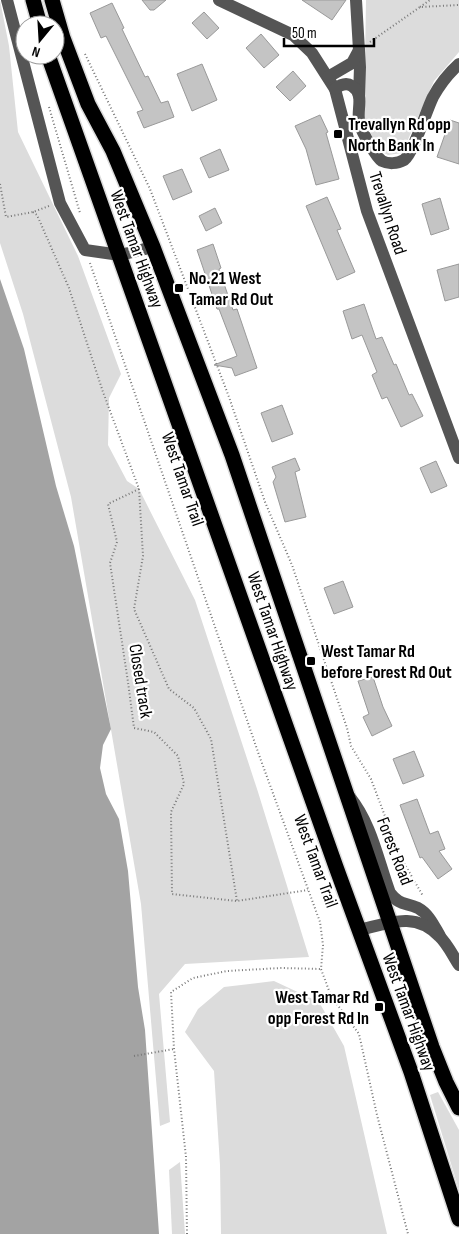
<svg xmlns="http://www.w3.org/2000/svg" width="459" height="1234" viewBox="0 0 459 1234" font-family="'Sofia Sans Condensed',sans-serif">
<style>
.green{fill:#dcdcdc}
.water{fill:#a3a3a3}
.building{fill:#c4c4c4;stroke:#999}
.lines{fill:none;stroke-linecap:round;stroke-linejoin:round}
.highway-casing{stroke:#dbdbdb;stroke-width:18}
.path{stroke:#777;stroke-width:2;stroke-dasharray:1 2.5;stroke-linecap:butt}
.minor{stroke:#555;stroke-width:12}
.highway{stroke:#000;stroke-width:15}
.poi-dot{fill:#000;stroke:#fff;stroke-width:2}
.labels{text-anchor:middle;stroke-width:4.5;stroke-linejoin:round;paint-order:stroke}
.poi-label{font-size:18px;font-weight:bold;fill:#000;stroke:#fff;text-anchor:start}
.street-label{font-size:18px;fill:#000;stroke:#fff}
</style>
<rect width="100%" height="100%" fill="#fff"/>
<!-- green -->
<g class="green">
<path d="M0 0 9 46 18 132 78 256 121 374 109 398 108 445 127 481 139 489 195 600 258 792 309 957 185 964 159 994 170 1122 160 1126 141 904 71 497 23 314 0 243Z"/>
<path d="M366 0H459V52L434 81 402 153 388 155 379 150 364 120Z"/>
<path d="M274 981 319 1002 344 1046 387 1234H221L220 1165 214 1071 185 1032 198 1009 224 987Z"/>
<path d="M438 1092 459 1130V1190L430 1095Z"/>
<path d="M180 1162 185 1234H172L169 1170Z"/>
</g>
<!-- water -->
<path class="water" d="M0 279 24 349 56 486 74 546 111 729 103 745 100 768 106 794 119 819 128 871 138 987 145 1030 159 1234H0Z"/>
<!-- building -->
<g class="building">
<path d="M142 0H166L154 10H150Z"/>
<path d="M302 0H346L332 20Z"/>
<path d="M112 3 124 28 122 29 145 77 148 76 161 103 168 101 174 117 144 128 137 112 143 110 106 36 101 38 90 13Z"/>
<path d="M204 12 219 28 207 39 192 23Z"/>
<path d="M261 34 279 55 264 68 246 48Z"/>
<path d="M202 64 217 100 192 111 177 74Z"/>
<path d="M293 71 306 86 290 101 276 87Z"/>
<path d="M320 115 328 132 326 133 339 179 316 185 306 149 295 126Z"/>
<path d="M450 120 459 123V164L437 157Z"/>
<path d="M220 149 229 170 209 178 200 158Z"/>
<path d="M182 169 192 192 173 200 163 176Z"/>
<path d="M327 197 341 229 337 230 355 272 337 280 306 206Z"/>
<path d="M440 198 449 229 431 235 422 204Z"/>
<path d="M215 208 222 223 206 231 199 216Z"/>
<path d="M213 244 221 268 219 269 233 310 237 309 257 368 235 376 232 368 214 365 237 356 219 309H217L197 250Z"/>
<path d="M459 264V297L445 301 437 270Z"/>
<path d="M364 304 376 339 382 337 394 365 396 364 409 395 412 394 423 416 401 427 387 397 382 399 372 375 377 372 362 335 352 339 343 311Z"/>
<path d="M282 405 293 434 272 442 261 413Z"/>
<path d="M295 458 300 470 295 472 306 517 285 522 273 482 276 477 272 467Z"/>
<path d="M436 461 447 486 431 493 420 468Z"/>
<path d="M343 581 353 607 334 614 324 588Z"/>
<path d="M373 677 383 707 392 726 372 736 363 717 369 714 358 681Z"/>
<path d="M414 751 424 776 403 784 393 759Z"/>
<path d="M417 799 430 834 438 831 445 849 439 851 452 869 438 879 422 857 420 858 400 805Z"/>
</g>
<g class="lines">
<defs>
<g id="highway">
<path d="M33 0 40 25"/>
<path d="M52 0 63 38 88 104 113 151 153 247 232 455 432 1047 446 1082 459 1108"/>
<path d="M48 55 336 867 411 1072 459 1219"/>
</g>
</defs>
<!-- highway casing -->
<use href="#highway" class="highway-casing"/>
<!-- path -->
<g class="path">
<path d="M420 7 430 0"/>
<path d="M370 42 420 7 459 5"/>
<path d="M85 54 150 189 229 397 265 502 292 565 347 728 351 746 371 779 400 856 423 896"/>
<path d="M49 107 80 213"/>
<path d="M0 184 6 217 33 212 49 206"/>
<path d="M33 212 37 215 69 288 103 392 139 489 143 556 134 609 169 689 194 708 211 739 237 901"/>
<path d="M90 263 259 755 320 922 323 945 321 969 331 996 359 1034 377 1115 408 1234"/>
<path d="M139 489 108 504 117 542 110 563 128 682 134 728 154 732 178 756 184 784 171 812 172 894 237 901 308 890"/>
<path d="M134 1056 174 1049"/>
<path d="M187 1234 186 1157 174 1049 171 992 193 978 227 971 281 968 321 969"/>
</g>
<!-- minor -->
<g class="minor">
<path d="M7 0 60 203 85 250 120 255 153 247"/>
<path d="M219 0 293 35 312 53 335 89 367 211 459 458"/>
<path d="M356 0 360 67 359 96"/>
<path d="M328 77 352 63 359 50"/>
<path d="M335 89C340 85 346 82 352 86 366 95 355 112 360 125 362 132 376 157 382 161 388 164 397 164 404 160 414 152 426 111 433 97 439 86 449 73 459 64"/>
<path d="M349 796C372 824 378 861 390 893 400 906 405 902 418 908 429 914 434 926 440 936"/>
<path d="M359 930C389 923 415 911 439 936 447 943 453 956 459 965"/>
</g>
<!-- highway -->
<use href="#highway" class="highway"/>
</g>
<!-- markers -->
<g class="poi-dot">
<rect x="333" y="129" width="10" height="10" rx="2.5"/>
<rect x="174" y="283" width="10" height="10" rx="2.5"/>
<rect x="306" y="656" width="10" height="10" rx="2.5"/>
<rect x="374" y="1002" width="10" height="10" rx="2.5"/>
</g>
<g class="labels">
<!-- poi labels -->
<g class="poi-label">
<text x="348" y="130">Trevallyn Rd opp<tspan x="348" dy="21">North Bank In</tspan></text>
<text x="189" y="284">No.21 West<tspan x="189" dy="21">Tamar Rd Out</tspan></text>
<text x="321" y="657">West Tamar Rd<tspan x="321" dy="21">before Forest Rd Out</tspan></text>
<text x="369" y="1003" text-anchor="end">West Tamar Rd<tspan x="369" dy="21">opp Forest Rd In</tspan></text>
</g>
<!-- street labels -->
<g class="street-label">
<text transform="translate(388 213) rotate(72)" y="6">Trevallyn Road</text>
<text transform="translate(137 249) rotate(70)" y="6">West Tamar Highway</text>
<text transform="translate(183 479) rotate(71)" y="6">West Tamar Trail</text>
<text transform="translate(273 631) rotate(71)" y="6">West Tamar Highway</text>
<text transform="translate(141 681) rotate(81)" y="6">Closed track</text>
<text transform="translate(395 851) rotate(69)" y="6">Forest Road</text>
<text transform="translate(316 861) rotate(70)" y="6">West Tamar Trail</text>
<text transform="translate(409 1012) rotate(70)" y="6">West Tamar Highway</text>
</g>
</g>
<!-- north arrow -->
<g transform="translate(40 40) rotate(198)"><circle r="24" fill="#ffffff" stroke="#999999"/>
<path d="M0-4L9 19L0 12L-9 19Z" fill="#000000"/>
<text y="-8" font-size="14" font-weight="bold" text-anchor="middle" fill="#000000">N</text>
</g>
<!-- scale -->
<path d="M284 38v8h90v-8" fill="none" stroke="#000000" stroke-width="2.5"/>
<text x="292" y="38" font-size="15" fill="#000000" stroke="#ffffff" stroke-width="4" paint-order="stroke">50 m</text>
</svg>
